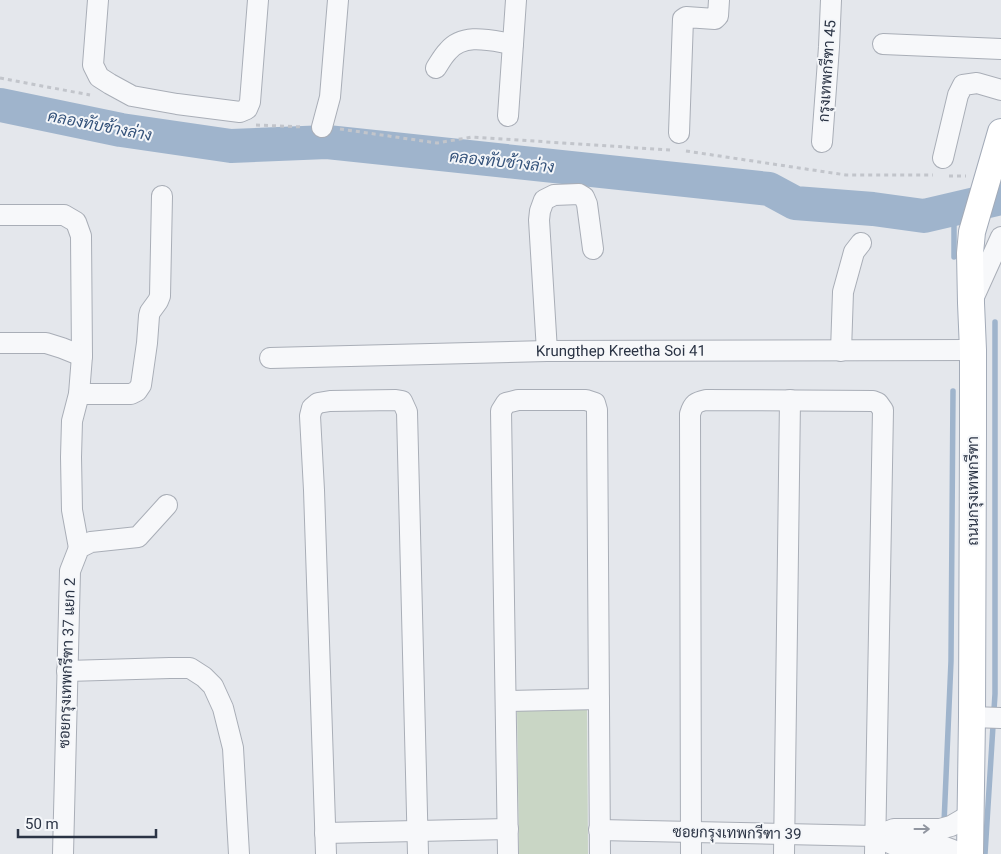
<svg xmlns="http://www.w3.org/2000/svg" width="1001" height="854" viewBox="0 0 1001 854" font-family="Roboto,Sarabun,sans-serif">
<style>
.green{fill:#c9d6c5}
.lines{fill:none;stroke-linecap:round;stroke-linejoin:round}
.stream{stroke:#9fb4cc;stroke-width:5.5}
.river{stroke:#9fb4cc;stroke-width:34}
.minor-casing{stroke:#a9aeb7;stroke-width:22}
.major-casing{stroke:#a3abb8;stroke-width:28}
.path{stroke:#c2c5cb;stroke-width:3;stroke-dasharray:4 4;stroke-linecap:butt}
.minor{stroke:#f7f8fa;stroke-width:20}
.major{stroke:#fff;stroke-width:26}
.oneway{stroke:#9196a0}
.labels{text-anchor:middle;stroke-width:4;stroke-linejoin:round;paint-order:stroke}
.street-label{font-size:15px;fill:#2b3445;stroke:#f4f6f9}
.water-label{font-size:16px;font-style:italic;fill:#34527a;stroke:#f4f6f9}
</style>
<rect width="100%" height="100%" fill="#e4e7ec"/>
<!-- green -->
<path class="green" d="M587 707 588 854H519L517 708Z"/>
<g class="lines">
<!-- stream -->
<g class="stream">
<path d="M954 257V209"/>
<path d="M944 823 951 661 953 391"/>
<path d="M985 854 995 694V322"/>
</g>
<!-- river -->
<path class="river" d="M0 105 121 130 231 146 327 142 769 189 795 203 873 209 924 216 1001 198"/>
<defs>
<g id="minor">
<path d="M98 0 93 65 99 77 110 84 132 96 177 104 240 112 247 109 250 102 258 0"/>
<path d="M883 44 1001 49"/>
<path d="M436 68C440 62 443 56 448 51 464 32 492 41 513 44"/>
<path d="M508 116 516 0"/>
<path d="M322 127 330 97 338 0"/>
<path d="M679 133 683 19 686 17 715 19 718 16 719 0"/>
<path d="M822 142 829 47 831 0"/>
<path d="M943 158 958 95 963 85 977 83 1001 90"/>
<path d="M0 215H64L76 222 81 236 82 356 79 394 72 421 71 457 72 510 79 548"/>
<path d="M973 299 1001 237"/>
<path d="M0 343H46L62 348 82 356"/>
<path d="M547 351 539 220 540 211 544 200 554 195 579 194 584 197 587 204 593 249"/>
<path d="M841 351 843 292 854 252 861 243"/>
<path id="s1" d="M270 358 547 351 973 350"/>
<path d="M79 394H131L137 391 141 385 147 343 149 316 150 312 158 301 160 296 162 196"/>
<path d="M67 671 170 668H190L204 677 213 686 223 708 233 748 239 854"/>
<path d="M506 701 599 699"/>
<path d="M972 717 1001 718"/>
<path d="M599 830 875 836 894 829H940L951 826 970 815"/>
<path d="M325 833 508 829"/>
<path d="M875 836 894 845H940L953 850 959 854"/>
<path d="M63 854 70 571 79 548 91 542 138 537 167 505"/>
<path d="M326 854 314 490 310 416 312 408 318 403 330 401 396 400 402 401 407 412 418 854"/>
<path d="M508 854 501 411 506 403 518 400H586L595 403 597 410 600 854"/>
<path d="M691 854 690 414C693 404 696 402 706 400L873 401 878 403 883 410 875 854"/>
<path d="M784 854 790 400"/>
</g>
<path id="major" d="M970 854 972 717 973 432V350L971 303 970 253 972 232 1001 132"/>
</defs>
<!-- minor casing -->
<use href="#minor" class="minor-casing"/>
<!-- major casing -->
<use href="#major" class="major-casing"/>
<!-- path -->
<g class="path">
<path d="M0 78 90 95"/>
<path d="M256 125 304 127"/>
<path d="M340 129 437 143 472 137 670 150"/>
<path d="M686 151 846 175H933"/>
<path d="M949 176H966"/>
</g>
<!-- minor -->
<use href="#minor" class="minor"/>
<!-- major -->
<use href="#major" class="major"/>
</g>
<!-- one-way arrows -->
<defs><path id="oneway-shaft" d="M-6 0H5M1.5-3L5.5 0L1.5 3" fill="none" stroke-width="1.6" stroke-linecap="round" stroke-linejoin="round" transform="scale(1.25)"/></defs>
<use class="oneway" href="#oneway-shaft" transform="translate(922 829)"/>
<g class="labels">
<!-- street labels -->
<g class="street-label">
<text transform="translate(827 71) rotate(-86)" y="5">กรุงเทพกรีฑา 45</text>
<text dy="5" stroke="none"><textPath href="#s1" startOffset="351">Krungthep Kreetha Soi 41</textPath></text>
<text transform="translate(973 491) rotate(-90)" y="5">ถนนกรุงเทพกรีฑา</text>
<text transform="translate(67 663) rotate(-88)" y="5">ซอยกรุงเทพกรีฑา 37 แยก 2</text>
<text transform="translate(737 833) rotate(1)" y="5">ซอยกรุงเทพกรีฑา 39</text>
</g>
<!-- water labels -->
<g class="water-label">
<text transform="translate(100 125) rotate(11)" y="6">คลองทับช้างล่าง</text>
<text transform="translate(502 161) rotate(6)" y="6">คลองทับช้างล่าง</text>
</g>
</g>
<!-- scale -->
<path d="M18 829v8h138v-8" fill="none" stroke="#2b3445" stroke-width="2.5"/>
<text x="25" y="829" font-size="15" fill="#2b3445" stroke="#f4f6f9" stroke-width="4" paint-order="stroke">50 m</text>
</svg>
